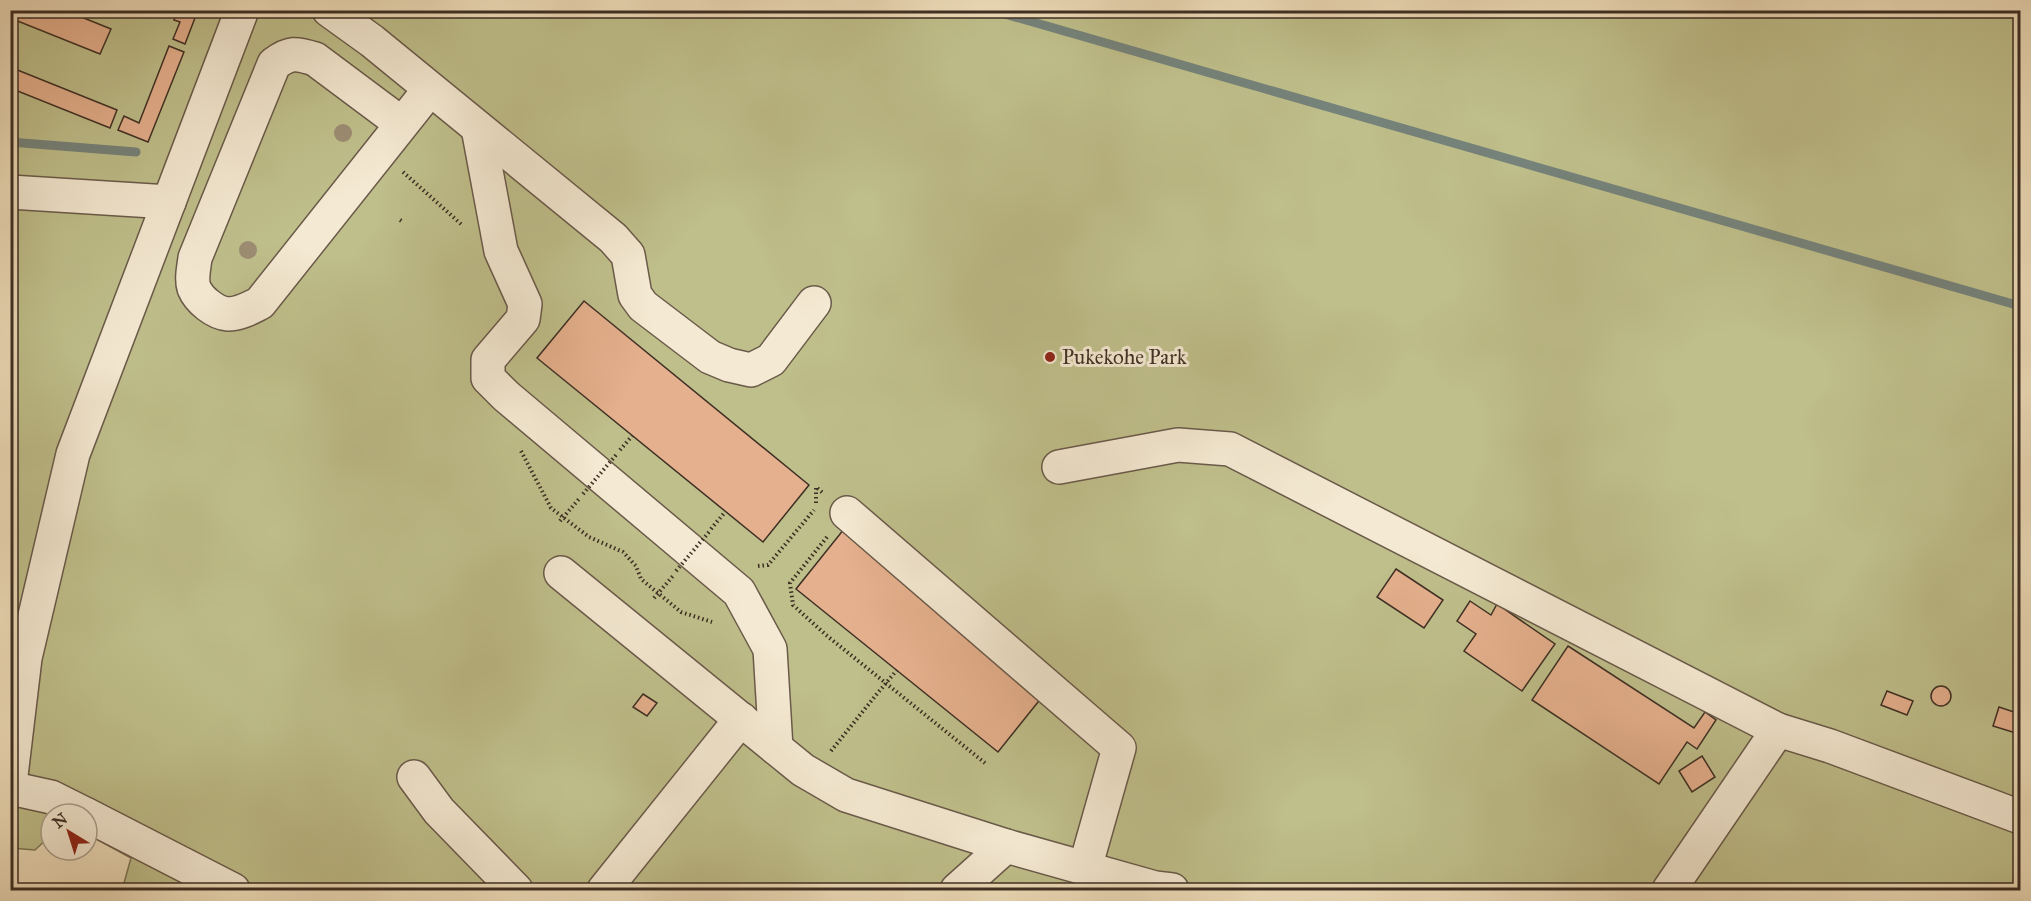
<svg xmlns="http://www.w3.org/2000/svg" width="2031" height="901" viewBox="0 0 2031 901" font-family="'IM FELL Great Primer',serif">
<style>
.green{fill:#bfbf8b;stroke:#7e7758;stroke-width:1.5}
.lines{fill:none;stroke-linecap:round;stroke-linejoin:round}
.stream{stroke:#75837b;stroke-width:9}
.building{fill:#e5b08d;stroke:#3e2f24;stroke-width:1.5}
.minor-casing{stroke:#6a5a4a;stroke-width:36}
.path{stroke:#3e2f24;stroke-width:4;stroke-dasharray:1.5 3;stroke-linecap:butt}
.minor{stroke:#f4e9d2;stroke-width:33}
.path-bridge{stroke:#3e2f24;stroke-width:4;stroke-dasharray:1.5 3;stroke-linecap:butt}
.tree{fill:#9c8d73}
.poi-dot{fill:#8f2418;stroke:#f4e9d2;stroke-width:2}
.labels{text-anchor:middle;stroke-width:6;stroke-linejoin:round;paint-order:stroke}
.poi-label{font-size:21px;fill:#3e2f24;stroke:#f4e9d2;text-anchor:start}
</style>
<rect width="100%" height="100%" fill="#eeddba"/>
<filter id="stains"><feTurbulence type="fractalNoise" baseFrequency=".00333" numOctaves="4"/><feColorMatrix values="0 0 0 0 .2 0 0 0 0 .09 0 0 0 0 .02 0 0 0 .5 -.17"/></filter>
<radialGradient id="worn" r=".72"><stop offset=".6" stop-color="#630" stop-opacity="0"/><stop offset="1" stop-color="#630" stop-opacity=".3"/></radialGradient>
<!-- green -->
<path class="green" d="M11 11H2020V890H122L131 858 51 814V835L35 850 11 848Z"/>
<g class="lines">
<!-- stream -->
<g class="stream">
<path d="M991 10 2020 306"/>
<path d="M10 142 136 152"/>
</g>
</g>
<!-- building -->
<g class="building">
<path d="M10 10H64L111 29 100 54 10 18Z"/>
<path d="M178 10H198L185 44 173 39 180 22 174 20Z"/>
<path d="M169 46 184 52 148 142 118 130 124 116 139 123Z"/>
<path d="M10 67 117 110 110 128 10 88Z"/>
<path d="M584 301 809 485 763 542 537 358Z"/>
<path d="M844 529 1046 692 998 752 796 589Z"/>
<path d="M1396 569 1443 600 1424 628 1377 597Z"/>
<path d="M1470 601 1491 615 1497 604 1555 644 1522 691 1464 651 1476 634 1457 621Z"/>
<path d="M1568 646 1694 728 1705 712 1716 720 1697 749 1687 742 1659 784 1532 700Z"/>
<circle cx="1941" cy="696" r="10"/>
<path d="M1887 691 1913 701 1907 715 1881 705Z"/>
<path d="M643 694 657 703 647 716 633 707Z"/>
<path d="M1999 707 2020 714 2019 734 1993 726Z"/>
<path d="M1702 756 1715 777 1692 792 1679 771Z"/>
</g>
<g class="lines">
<defs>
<g id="minor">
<path d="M329 10 372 41 613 238 628 255 635 295 643 306 710 357 729 365 751 370 771 360 814 303"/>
<path d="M402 124 315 59C296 53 290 52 274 64L195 258C194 267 191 279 194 288 199 300 215 313 228 314 240 314 250 308 260 303L430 89"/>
<path d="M478 128 501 251 525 304 523 319 488 360V378L506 396 739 592 770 649 776 748"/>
<path d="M10 192 169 202"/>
<path d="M1059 467 1178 445 1230 449 1778 730"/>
<path d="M847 513 1119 748 1085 868"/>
<path d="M561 573 803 770 846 795 1006 846 1155 888 1172 890"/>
<path d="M414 777 439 811 516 890"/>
<path d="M10 784 25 658 73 454 242 10"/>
<path d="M10 788 51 797 85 814"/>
<path d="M87 815 233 890"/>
<path d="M604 890 741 719"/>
<path d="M957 890 1006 846"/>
<path d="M1669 890 1778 730 1830 746 2020 817"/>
</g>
</defs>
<!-- minor casing -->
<use href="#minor" class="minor-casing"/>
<!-- path -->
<g class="path">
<path d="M403 172 462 225"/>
<path d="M400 220 403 222"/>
<path d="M620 450 632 436"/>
<path d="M521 451 551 508 589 537 623 552 636 566 641 579 681 612 712 622"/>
<path d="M816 503V487L824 494"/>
<path d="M560 521 579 499"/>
<path d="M711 529 725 512"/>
<path d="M827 537 790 583 793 605 826 635 985 763"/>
<path d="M758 566 768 565 814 510"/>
<path d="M654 598 673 576"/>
<path d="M831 751 876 695"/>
</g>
<!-- minor -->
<use href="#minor" class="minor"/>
<!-- path-bridge -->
<g class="path-bridge">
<path d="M583 494 616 455"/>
<path d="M676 571 709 532"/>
<path d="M876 695 897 670"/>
</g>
</g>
<!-- trees -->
<g class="tree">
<circle cx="343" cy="133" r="9"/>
<circle cx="248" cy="250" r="9"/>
</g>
<!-- markers -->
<circle class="poi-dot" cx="1050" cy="357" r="6"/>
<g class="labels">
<!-- poi labels -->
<g class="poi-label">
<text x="1062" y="364">Pukekohe Park</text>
</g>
</g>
<!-- margin -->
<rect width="2031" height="901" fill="none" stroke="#eeddba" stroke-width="36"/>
<rect x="12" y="12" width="2007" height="877" fill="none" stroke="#3e2f24" stroke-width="3"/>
<rect x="18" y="18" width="1995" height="865" fill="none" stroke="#3e2f24" stroke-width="1.5"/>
<!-- north arrow -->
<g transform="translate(69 832) rotate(322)"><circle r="28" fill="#f4e9d2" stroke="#ab9f8c" stroke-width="1.5"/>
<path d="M0-4.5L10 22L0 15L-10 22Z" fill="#8f2418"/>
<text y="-9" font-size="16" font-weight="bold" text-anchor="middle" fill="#3e2f24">N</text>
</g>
<rect width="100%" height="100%" filter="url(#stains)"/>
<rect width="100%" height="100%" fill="url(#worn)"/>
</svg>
